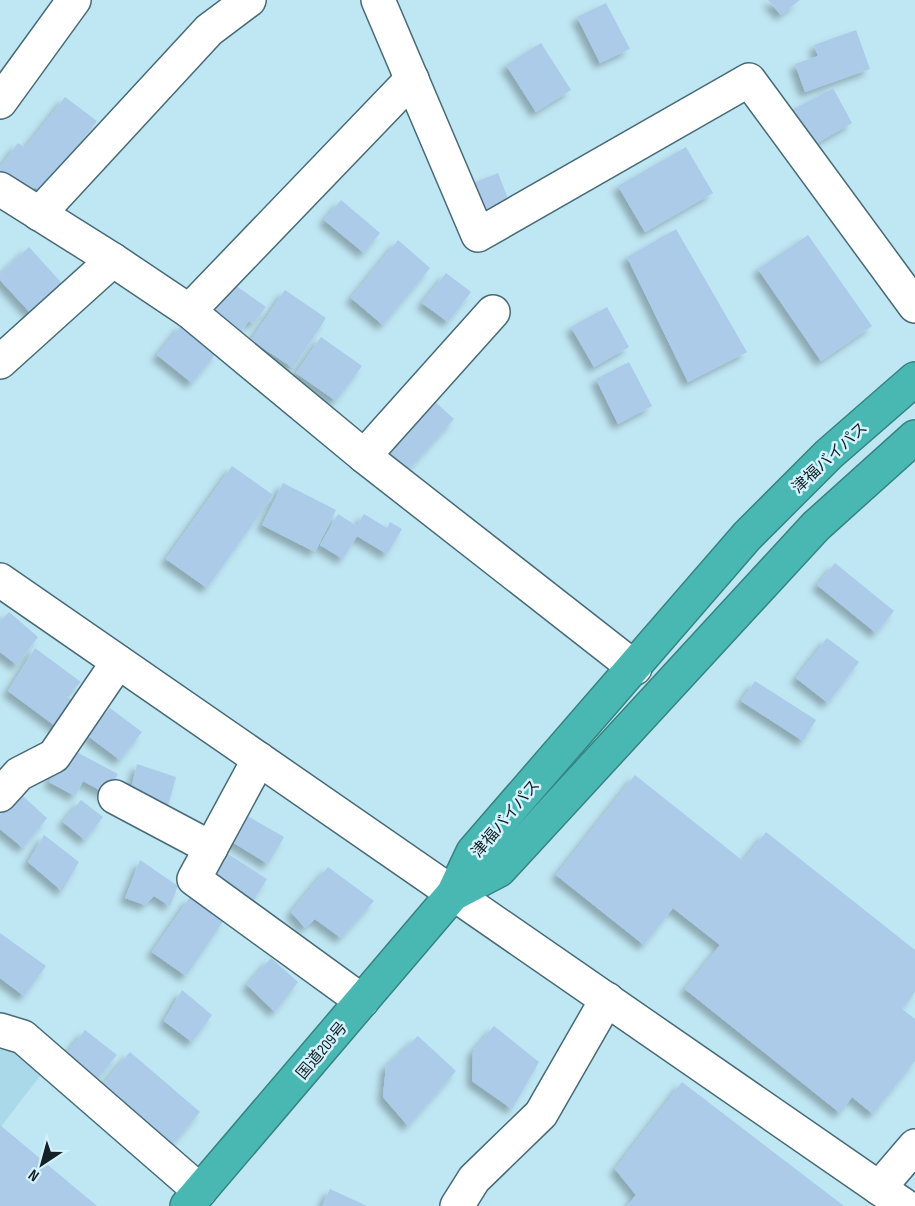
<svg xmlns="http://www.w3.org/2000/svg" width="915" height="1206" viewBox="0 0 915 1206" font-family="'Sofia Sans Condensed','Noto Sans JP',sans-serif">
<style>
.built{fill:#aad9e9}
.building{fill:#abcbe9;filter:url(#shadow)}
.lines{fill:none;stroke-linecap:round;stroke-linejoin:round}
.minor-casing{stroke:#476a76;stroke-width:36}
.highway-casing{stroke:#368482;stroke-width:36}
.minor{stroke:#fff;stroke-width:33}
.highway{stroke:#49b8b3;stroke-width:33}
.labels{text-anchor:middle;stroke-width:5;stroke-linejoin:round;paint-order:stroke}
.street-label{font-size:16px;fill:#132227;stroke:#d3f2fc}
</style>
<defs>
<filter id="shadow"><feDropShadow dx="-5.5" dy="5.5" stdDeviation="3" flood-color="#0004"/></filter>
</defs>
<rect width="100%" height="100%" fill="#bfe6f3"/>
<!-- built -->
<path class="built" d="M0 1043 43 1072 0 1128Z"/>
<!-- building -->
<g class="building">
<path d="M768 0H800L781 15Z"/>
<path d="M606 3 630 49 600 63 577 17Z"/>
<path d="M856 30 870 69 805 92 795 64 818 56 814 45Z"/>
<path d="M541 43 571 90 536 112 506 65Z"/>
<path d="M833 88 852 123 810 147 790 111Z"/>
<path d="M65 97 97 121 42 192 35 187 27 197 0 176V167L18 143 25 148Z"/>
<path d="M686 147 713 193 645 232 618 186Z"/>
<path d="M498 173 510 204 485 214 473 183Z"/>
<path d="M341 200 380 233 364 253 324 220Z"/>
<path d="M676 229 747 352 688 382 627 257Z"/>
<path d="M808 235 872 326 821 361 758 269Z"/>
<path d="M398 240 430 268 383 325 351 298Z"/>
<path d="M29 247 68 290 36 319 0 280V274Z"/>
<path d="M446 273 471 292 448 322 422 303Z"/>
<path d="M225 278 266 307 253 324 249 321 236 339 200 313Z"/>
<path d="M285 290 326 318 293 368 251 340Z"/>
<path d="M607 307 629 347 594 367 571 327Z"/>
<path d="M182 324 217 352 192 383 157 355Z"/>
<path d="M321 337 362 366 336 401 296 373Z"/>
<path d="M629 362 652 406 618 424 596 379Z"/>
<path d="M430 397 454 419 408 470 383 448Z"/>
<path d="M232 466 273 495 207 588 166 559Z"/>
<path d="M283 483 336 510 315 552 262 525Z"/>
<path d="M338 514 357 526 364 514 387 528 390 522 402 529 387 554 357 536 343 559 320 545Z"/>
<path d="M835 563 894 611 876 633 817 585Z"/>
<path d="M9 612 38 637 17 665 0 652V622Z"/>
<path d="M827 638 859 662 828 703 796 678Z"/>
<path d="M35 648 81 682 66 696 78 705 62 731 8 691Z"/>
<path d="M755 681 816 720 803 741 741 701Z"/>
<path d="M110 708 142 732 120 760 88 736Z"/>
<path d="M67 747 118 774 107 794 83 781 75 796 49 782Z"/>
<path d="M137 764 176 777 168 806 131 789Z"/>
<path d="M635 775 743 861 766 832 915 950V992L902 1009 915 1019V1061L873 1114 852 1097 840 1113 685 989 720 945 673 908 644 945 556 875Z"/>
<path d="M15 789 47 818 23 848 0 829V808Z"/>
<path d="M81 800 103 817 85 840 63 822Z"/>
<path d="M244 814 284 837 268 864 229 840Z"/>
<path d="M44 835 79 862 62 891 28 862Z"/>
<path d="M225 852 267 879 250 906 208 879Z"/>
<path d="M140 860 178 886 170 906 154 896 145 905 125 898Z"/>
<path d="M328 867 374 901 341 938 315 919 305 928 291 912Z"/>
<path d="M190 897 224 920 186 976 152 952Z"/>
<path d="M0 933 46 966 24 996 0 978Z"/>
<path d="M271 958 298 982 275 1012 247 985Z"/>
<path d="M182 990 212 1015 192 1042 164 1021Z"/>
<path d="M494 1026 539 1062 512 1109 472 1081 473 1051Z"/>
<path d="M85 1030 117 1055 93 1084 62 1059Z"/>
<path d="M418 1036 456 1071 408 1126 383 1097 386 1066Z"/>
<path d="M130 1052 200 1112 167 1151 97 1091Z"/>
<path d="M682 1082 844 1206H627L636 1195 615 1169Z"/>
<path d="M0 1125 97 1206H0Z"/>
<path d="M330 1189 367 1206H322Z"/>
</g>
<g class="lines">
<defs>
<g id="minor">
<path d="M378 0 478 235 749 80 915 306"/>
<path d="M0 102 74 0"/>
<path d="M0 189 113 260 189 311 364 456 635 668"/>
<path d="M39 214 209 30 249 0"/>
<path d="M189 311 412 79"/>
<path d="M0 362 113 260"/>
<path d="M364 456 493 312"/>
<path d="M0 580 905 1206"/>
<path d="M259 759 194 879 362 1001"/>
<path d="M0 795 19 774 54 756 118 662"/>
<path d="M115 797 211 848"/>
<path d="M0 1030 23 1037 200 1191"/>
<path d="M879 1188 915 1146"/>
<path d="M457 1206 474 1179 541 1114 607 999"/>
</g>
<g id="highway">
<path d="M453 894 499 870 816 526 915 437"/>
<path d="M187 1206 453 894 473 852 747 536 829 454 915 379"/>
</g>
</defs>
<!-- minor casing -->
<use href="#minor" class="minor-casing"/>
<!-- highway casing -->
<use href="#highway" class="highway-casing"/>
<!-- minor -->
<use href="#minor" class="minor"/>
<!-- highway -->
<use href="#highway" class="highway"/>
</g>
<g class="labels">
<!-- street labels -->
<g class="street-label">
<text transform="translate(829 457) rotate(-43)" y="6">津福バイパス</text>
<text transform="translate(505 818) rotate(-50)" y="6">津福バイパス</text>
<text transform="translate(321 1050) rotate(-50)" y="6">国道209号</text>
</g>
</g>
<!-- north arrow -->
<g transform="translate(42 1164) rotate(216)" stroke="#d3f2fc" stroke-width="4.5" paint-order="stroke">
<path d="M0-4.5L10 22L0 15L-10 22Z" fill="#132227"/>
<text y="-9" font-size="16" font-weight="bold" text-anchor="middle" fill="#132227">N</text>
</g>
</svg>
